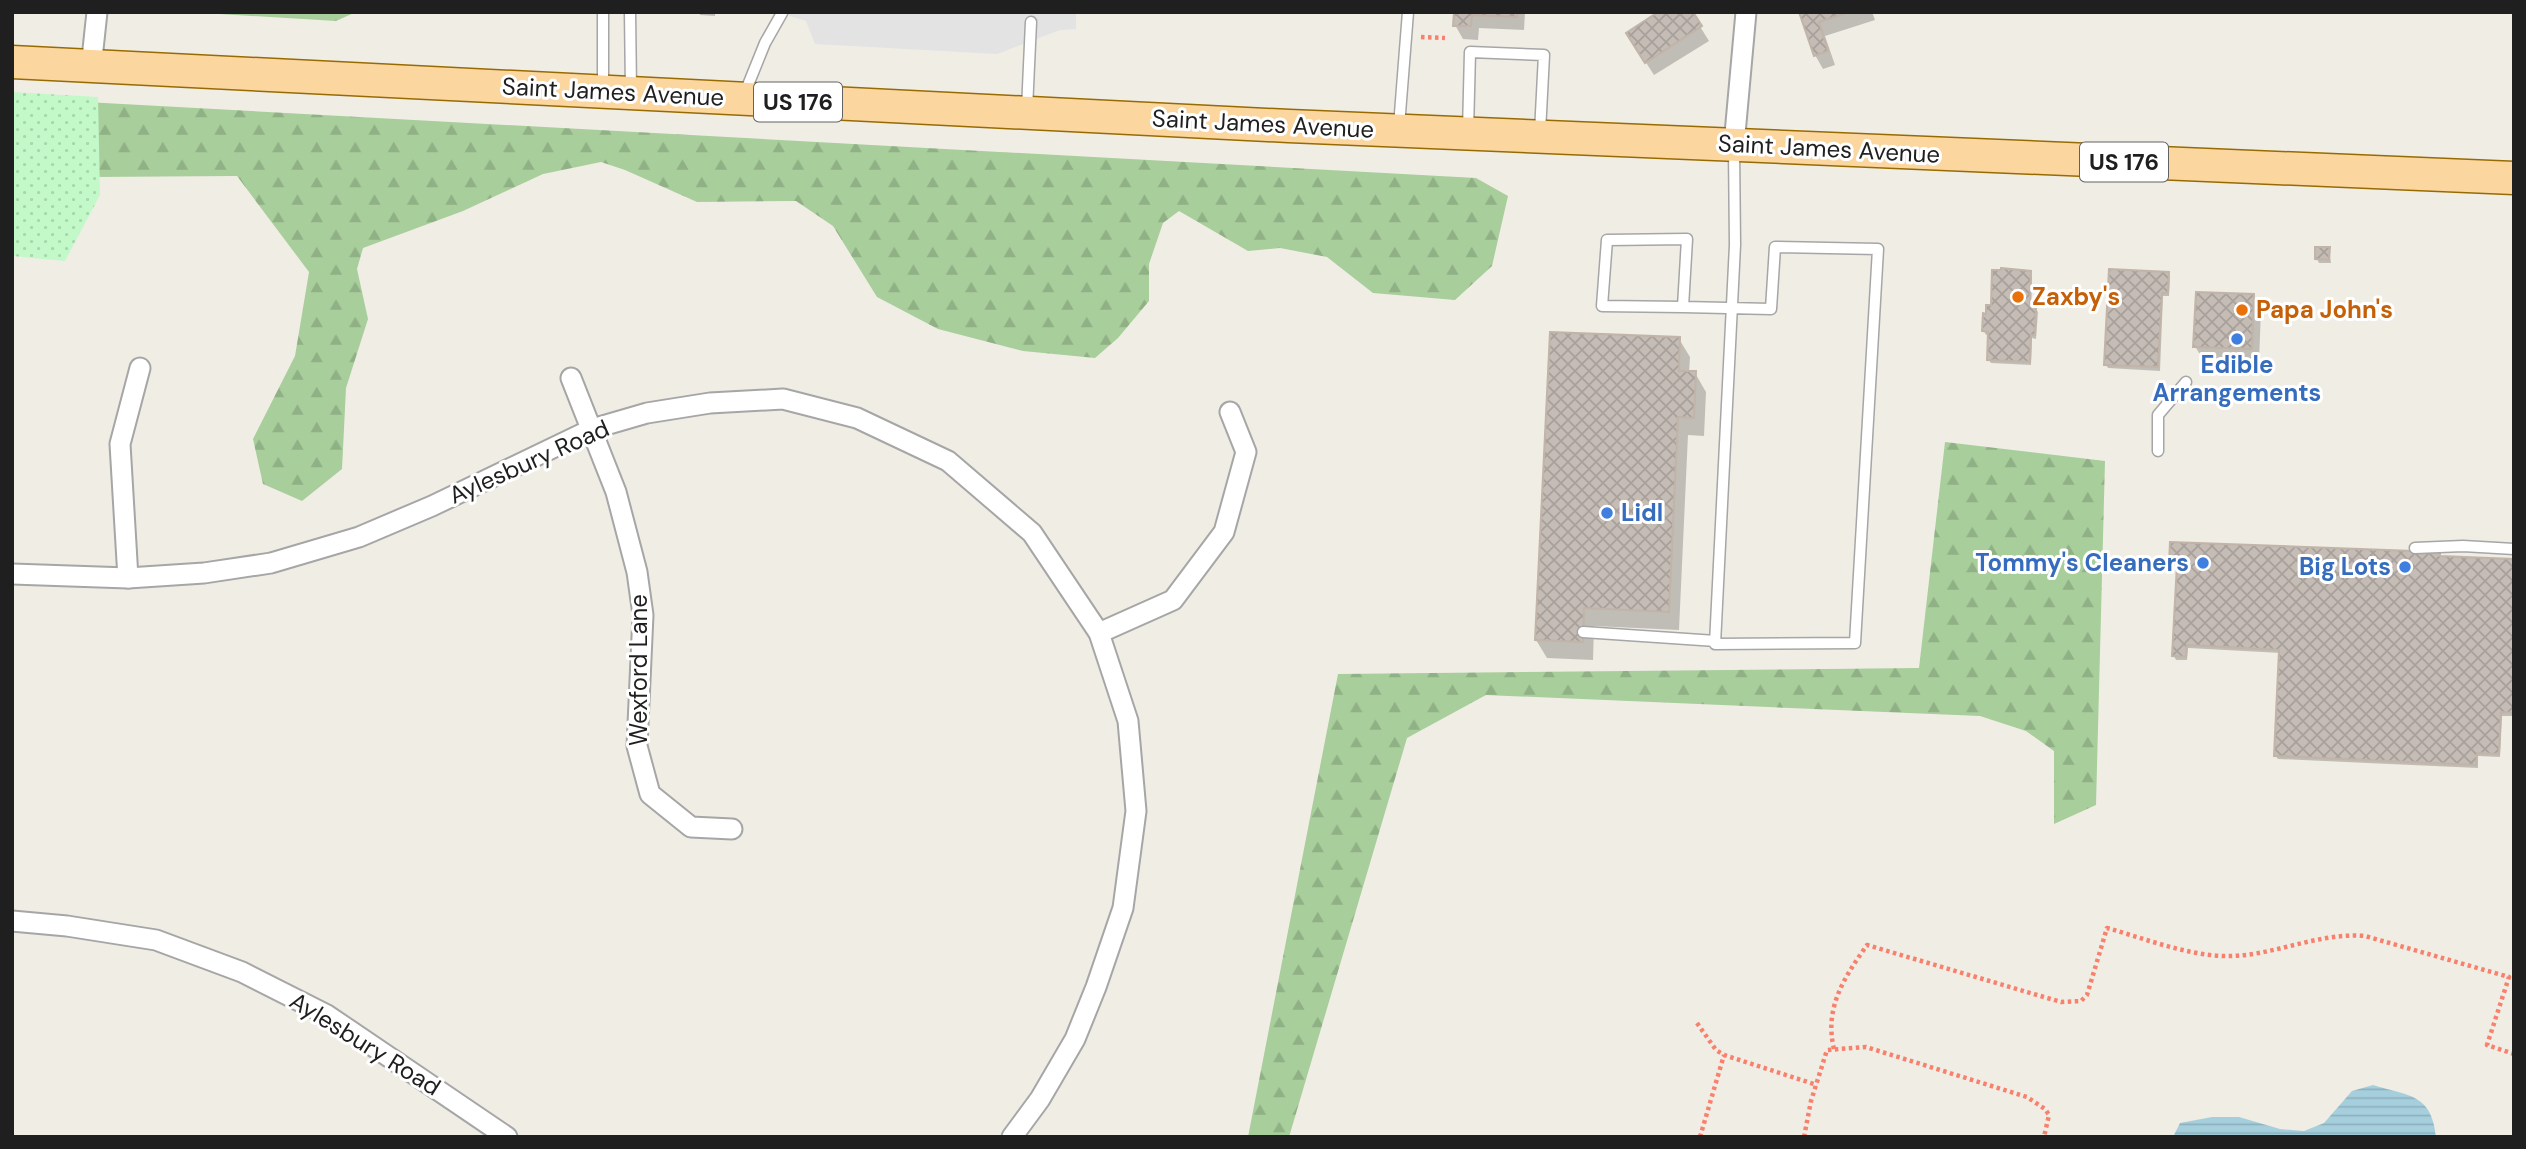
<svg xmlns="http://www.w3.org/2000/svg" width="2526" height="1149" viewBox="0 0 2526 1149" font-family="'DM Sans',sans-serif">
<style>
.forest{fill:url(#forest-firs)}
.park{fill:url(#park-dots)}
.parking{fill:#e3e3e3}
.water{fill:url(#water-rules)}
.shadow{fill:#0003}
.building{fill:url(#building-cross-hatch);stroke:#c1b4a8;stroke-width:2}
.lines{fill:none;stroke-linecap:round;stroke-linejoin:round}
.lane-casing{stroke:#a6a6a6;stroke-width:13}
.street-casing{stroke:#a6a6a6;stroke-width:23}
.primary-casing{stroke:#986b02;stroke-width:35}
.path{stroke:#f8816e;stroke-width:4.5;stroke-dasharray:3.5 3.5;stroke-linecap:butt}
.lane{stroke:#fff;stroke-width:10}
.street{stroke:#fff;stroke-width:19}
.primary{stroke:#fbd69f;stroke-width:32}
.food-dot{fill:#e8710a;stroke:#fff;stroke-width:2.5}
.shop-dot{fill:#3f7fe0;stroke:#fff;stroke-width:2.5}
.labels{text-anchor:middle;stroke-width:6;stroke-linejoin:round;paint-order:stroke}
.shield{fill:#fff;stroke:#626262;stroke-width:2}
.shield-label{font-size:23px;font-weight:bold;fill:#1f1f1f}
.street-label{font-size:24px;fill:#1f1f1f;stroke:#fff}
.food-label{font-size:24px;font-weight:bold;fill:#c56008;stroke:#fff;text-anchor:start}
.shop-label{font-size:24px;font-weight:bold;fill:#366cbe;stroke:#fff;text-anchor:end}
</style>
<defs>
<pattern id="forest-firs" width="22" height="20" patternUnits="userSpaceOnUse" patternTransform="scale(1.75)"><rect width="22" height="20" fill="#a8ce9b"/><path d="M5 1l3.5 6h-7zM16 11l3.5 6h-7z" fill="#90b085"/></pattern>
<pattern id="park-dots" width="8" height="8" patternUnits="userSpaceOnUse" patternTransform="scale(1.75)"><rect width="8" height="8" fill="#c3f9c9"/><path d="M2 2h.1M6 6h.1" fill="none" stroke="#a7d5ac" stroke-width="1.8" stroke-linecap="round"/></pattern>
<pattern id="water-rules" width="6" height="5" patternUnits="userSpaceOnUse" patternTransform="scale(1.75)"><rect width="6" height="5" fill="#a6cfdd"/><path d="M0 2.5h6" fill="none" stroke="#8eb1bd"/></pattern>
<pattern id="building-cross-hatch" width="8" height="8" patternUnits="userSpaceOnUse" patternTransform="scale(1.75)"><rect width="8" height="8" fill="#c4bcb5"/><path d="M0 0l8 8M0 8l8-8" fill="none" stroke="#a8a19b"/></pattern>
</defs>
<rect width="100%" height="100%" fill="#f0ede5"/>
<!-- forest -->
<g class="forest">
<path d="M185 12H356L336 21Z"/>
<path d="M12 98 1476 178 1508 196 1492 266 1455 300 1373 293 1327 257 1280 248 1248 251 1179 211 1163 223 1149 264V301L1118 338 1095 358 1023 351 938 329 877 297 833 226 796 201 697 202 625 170 601 162 543 174 463 211 363 248 357 269 368 319 346 388 342 469 302 501 263 484 253 439 295 356 309 272 237 176 91 177Z"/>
<path d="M1945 442 2105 461 2096 805 2054 824V751L2026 731 1980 716 1486 695 1407 738 1289 1137H1248L1338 674 1919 668Z"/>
</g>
<!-- park -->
<path class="park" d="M12 92 98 97 100 195 65 261 12 256Z"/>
<!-- parking -->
<path class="parking" d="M777 12H1076V29L1060 30 997 54 815 44 806 21Z"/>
<!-- water -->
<path class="water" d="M2373 1085C2409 1096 2432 1094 2436 1137H2173L2180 1123 2212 1117H2239L2280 1129 2304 1131 2324 1123 2352 1091Z"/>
<!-- shadow -->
<g class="shadow">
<path d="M699 12H715V16L700 15Z"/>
<path d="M1455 12H1525L1524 30 1479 28 1478 40 1463 39 1455 25Z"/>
<path d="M1691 12 1709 41 1654 75 1636 47Z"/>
<path d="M1801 12H1872L1875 20 1825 36 1835 65 1823 69 1815 55Z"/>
<path d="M2329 249 2331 263H2319L2317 259Z"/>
<path d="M2030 273 2032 277 2031 308H2035L2038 312 2036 339 2032 338 2031 365 1991 363 1989 360 1990 335H1986L1984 331 1987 315 1992 307Z"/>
<path d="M2168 273 2170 277 2169 296H2163L2160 371 2108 368 2106 364Z"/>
<path d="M2253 296 2261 310 2259 362 2203 360 2195 346Z"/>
<path d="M1679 339 1690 357 1689 373H1695L1706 392 1704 436 1688 435 1679 630 1594 626 1593 660 1547 658 1536 640Z"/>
<path d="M2439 554 2441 558 2514 561V716H2502L2500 757 2478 756V768L2278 759 2275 755 2281 653 2188 648 2187 660H2176L2174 656 2178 567H2173L2171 563Z"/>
</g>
<!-- building -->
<g class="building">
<path d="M1454 12H1517V17L1472 15 1471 26H1453Z"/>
<path d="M1658 12H1693L1702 26 1645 63 1626 33Z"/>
<path d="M1799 12H1849L1819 22 1828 51 1814 56Z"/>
<path d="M2315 247H2330L2329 260 2315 259Z"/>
<path d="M2001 268 2031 271 2030 306H2036L2035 335H2031L2030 362 1987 360 1988 332 1982 331 1983 313 1986 314V305H1991L1992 270H2001Z"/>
<path d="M2109 269 2169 272 2168 293H2162L2158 367 2104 365Z"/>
<path d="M2196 292 2254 294 2252 349 2193 347Z"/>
<path d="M1550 332 1680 337 1679 371H1696L1694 418 1678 417 1669 612 1584 608 1583 642 1535 640Z"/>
<path d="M2170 542 2440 552V556L2514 559V713L2501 712 2499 754 2477 753 2476 765 2274 756 2279 650 2187 645 2186 657 2172 656 2177 564H2169Z"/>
</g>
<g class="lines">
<defs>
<g id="lane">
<path d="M603 12V89"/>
<path d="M630 12 631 90"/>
<path d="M744 95 765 43 782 13"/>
<path d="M1027 109 1031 22"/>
<path d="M1399 126 1408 12"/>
<path d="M1468 131 1470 52 1544 55 1540 132"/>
<path d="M1683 307 1602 306 1607 240 1687 239 1683 307 1771 309 1775 247 1878 249 1855 643 1715 644 1735 245 1734 149"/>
<path d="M2158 451V415L2186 382"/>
<path d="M2415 548 2463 546 2514 549"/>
<path d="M1583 632 1716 641"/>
</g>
<g id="street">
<path d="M91 68 97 12"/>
<path d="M1734 145 1746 12"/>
<path d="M571 378 616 492 637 572 643 615 637 746 650 794 691 827 732 829"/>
<path d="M12 574 128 578 204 573 271 563 359 537 432 506 592 429 647 413 710 403 783 399 857 418 948 461 1032 533 1099 633 1128 721 1136 811 1123 908 1096 987 1075 1039 1040 1099 1012 1137"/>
<path d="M128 578 120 444 140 368"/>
<path d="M1099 633 1173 600 1224 532 1246 452 1230 412"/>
<path d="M12 921 67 926 156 940 242 972 327 1015 507 1137"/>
</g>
<path id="primary" d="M12 62 1289 126 2514 178"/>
</defs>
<!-- lane casing -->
<use href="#lane" class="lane-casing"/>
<!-- street casing -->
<use href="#street" class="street-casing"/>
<!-- primary casing -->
<use href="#primary" class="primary-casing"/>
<!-- path -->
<g class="path">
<path d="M1421 37 1445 38"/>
<path d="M1697 1023 1716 1050 1724 1055 1817 1085"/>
<path d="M1834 1049C1824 1008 1844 978 1867 945L2061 1002 2081 1001 2087 995 2107 928C2143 938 2183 954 2222 956 2270 958 2316 932 2365 936L2509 977 2487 1045 2514 1054"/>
<path d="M1700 1137 1724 1055"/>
<path d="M1804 1137 1811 1101 1827 1050 1866 1047 2027 1097 2045 1109 2049 1115 2044 1137"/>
</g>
<!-- lane -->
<use href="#lane" class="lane"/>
<!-- street -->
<use href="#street" class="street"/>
<!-- primary -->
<use href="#primary" class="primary"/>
</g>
<!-- markers -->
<g class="food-dot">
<circle cx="2018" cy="297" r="7"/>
<circle cx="2242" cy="310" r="7"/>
</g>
<g class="shop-dot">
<circle cx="2237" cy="339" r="7"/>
<circle cx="1607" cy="513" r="7"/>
<circle cx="2203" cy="563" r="7"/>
<circle cx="2405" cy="567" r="7"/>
</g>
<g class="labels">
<!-- shield labels -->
<g class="shield">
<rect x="754" y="82.5" width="88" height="39" rx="5"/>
<rect x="2080" y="142.5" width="88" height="39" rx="5"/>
</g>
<g class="shield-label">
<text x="798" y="110">US 176</text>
<text x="2124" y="170">US 176</text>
</g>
<!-- street labels -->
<g class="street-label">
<text transform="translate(613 92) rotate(3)" y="8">Saint James Avenue</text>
<text transform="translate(1263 124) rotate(3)" y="8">Saint James Avenue</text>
<text transform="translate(1829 149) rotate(3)" y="8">Saint James Avenue</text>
<text transform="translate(529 462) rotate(-24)" y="8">Aylesbury Road</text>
<text transform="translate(639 670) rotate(-90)" y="8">Wexford Lane</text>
<text transform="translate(365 1044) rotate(32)" y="8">Aylesbury Road</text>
</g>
<!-- food labels -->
<g class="food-label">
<text x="2032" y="305">Zaxby's</text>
<text x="2256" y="318">Papa John's</text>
</g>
<!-- shop labels -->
<g class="shop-label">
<text x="2237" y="373" text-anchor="middle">Edible<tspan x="2237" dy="28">Arrangements</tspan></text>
<text x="1621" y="521" text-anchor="start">Lidl</text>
<text x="2189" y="571">Tommy's Cleaners</text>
<text x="2391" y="575">Big Lots</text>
</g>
</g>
<!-- border -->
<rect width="2526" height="1149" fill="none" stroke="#1f1f1f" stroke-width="28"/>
</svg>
